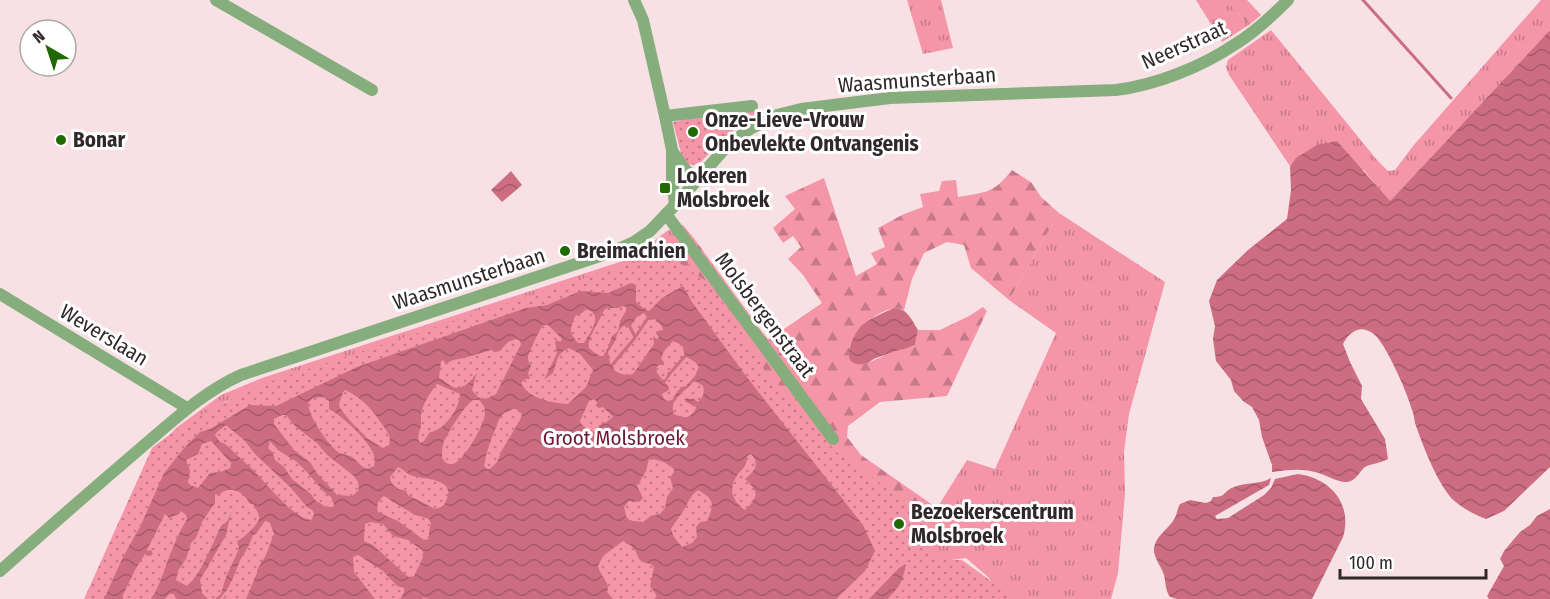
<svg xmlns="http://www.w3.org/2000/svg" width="1550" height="599" viewBox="0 0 1550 599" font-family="'Fira Sans Condensed',sans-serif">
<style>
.grass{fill:url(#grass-tufts)}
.forest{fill:url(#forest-firs)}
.park{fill:url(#park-dots)}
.water{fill:url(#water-waves);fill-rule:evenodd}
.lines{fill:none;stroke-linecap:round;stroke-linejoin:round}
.stream{stroke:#cc6d82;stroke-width:3}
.minor{stroke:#86ad7c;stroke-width:12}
.poi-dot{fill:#206800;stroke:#fff;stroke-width:2}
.labels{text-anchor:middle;stroke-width:6;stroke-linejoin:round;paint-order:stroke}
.street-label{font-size:21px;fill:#302829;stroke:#fff}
.poi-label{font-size:21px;font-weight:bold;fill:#302829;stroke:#fff;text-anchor:start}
.park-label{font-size:21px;fill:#701934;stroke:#fff}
</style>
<defs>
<pattern id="grass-tufts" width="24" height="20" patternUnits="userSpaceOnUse" patternTransform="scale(1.5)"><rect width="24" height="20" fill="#f495a8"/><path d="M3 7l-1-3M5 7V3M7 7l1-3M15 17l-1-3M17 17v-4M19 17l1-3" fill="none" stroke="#c67a89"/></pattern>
<pattern id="forest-firs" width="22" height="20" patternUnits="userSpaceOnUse" patternTransform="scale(1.5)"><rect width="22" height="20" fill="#f495a8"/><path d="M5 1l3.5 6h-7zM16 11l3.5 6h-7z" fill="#c67a89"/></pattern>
<pattern id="park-dots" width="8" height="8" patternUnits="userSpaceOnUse" patternTransform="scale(1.5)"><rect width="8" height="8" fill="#f495a8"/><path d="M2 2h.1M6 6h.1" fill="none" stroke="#c67a89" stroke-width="1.8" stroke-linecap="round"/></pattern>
<pattern id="water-waves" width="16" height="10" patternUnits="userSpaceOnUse" patternTransform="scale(1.5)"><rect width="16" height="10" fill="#cc6d82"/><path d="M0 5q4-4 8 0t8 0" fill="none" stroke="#a65a6a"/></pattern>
</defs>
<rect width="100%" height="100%" fill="#f8e1e5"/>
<!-- grass -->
<g class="grass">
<path d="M907 0H941L953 48 923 54Z"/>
<path d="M1196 0H1226L1249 25 1222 42Z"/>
<path d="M1541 0H1550V30L1389 202 1364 170 1296 158 1290 166 1229 75 1226 67 1228 60 1271 30 1377 160 1388 171 1395 170 1413 146Z"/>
<path d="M1059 213 1165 282 1129 414 1124 452 1125 494 1118 573 1111 599H999L1001 595 988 577 966 558 924 563 912 534 935 514 937 508 967 460 995 469 1056 333 1009 300Z"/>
<path d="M683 225 693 237 683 249 674 264 264 386 225 402 89 599 165 440 176 428 221 395 262 378 632 258 667 231Z"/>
</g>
<!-- forest -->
<g class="forest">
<path d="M1226 0H1247L1261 15 1249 25Z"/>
<path d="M1012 170 1032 183 1041 197 1059 213 1009 300 971 268 964 245 947 242 924 253 912 279 904 310C891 304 870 318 861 327 855 333 852 341 849 348L864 364C875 361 885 354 896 351 903 348 909 349 915 345L918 330H940L969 316 983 307 987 311 947 396 880 402 848 426 847 437 861 455 937 508 935 514 924 519 908 505 883 510 674 264 683 249 693 237 768 340 822 303 803 275 788 259 801 247 793 236 783 243 773 228 795 209 785 196 824 178 856 276 877 264 871 253 885 247 878 228 904 214 923 207 920 194 939 191 942 181 956 180 958 197C986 192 993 194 1012 170Z"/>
</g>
<!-- park -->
<g class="park">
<path d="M753 110 769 111 745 121 719 143 702 161 694 165 688 164 682 157 673 122 703 115Z"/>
<path d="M654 258 676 261 712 285 764 369 836 452C861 465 881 485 903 502 910 507 920 512 924 520 931 532 933 546 927 559L962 560 1016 599H84L152 448C187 420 226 401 266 383L621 266Z"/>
</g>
<!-- water -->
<g class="water">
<path d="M1550 30V467L1504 511 1486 519C1474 515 1455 504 1448 494 1434 475 1423 446 1415 423 1414 419 1414 414 1412 410 1407 392 1388 349 1376 336 1363 323 1350 330 1343 344L1350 362 1362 386 1361 399 1385 439 1388 459C1381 463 1370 464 1365 467 1359 472 1356 481 1347 482 1339 483 1324 474 1315 472 1300 468 1287 470 1272 472V465L1262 437 1259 420 1252 407 1243 401 1234 391 1231 380 1216 361 1213 339 1215 326 1209 301 1217 280 1248 250 1287 219 1291 190 1290 166 1296 158 1317 145 1337 141 1390 201Z"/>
<path d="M511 171 522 185 502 202 491 190Z"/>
<path d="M631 283 636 285V302L644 309 649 311 662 298 683 286 692 302 746 376 863 525 875 551 865 571 836 599H654L657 596 650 586 654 567 651 564C634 562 641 555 632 547 631 545 624 542 623 541L603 556 598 566C601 578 611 583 607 592L613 599H429L423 598 422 599H400L404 593V588L397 586 383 571 358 555 353 557 354 572 375 599H246L257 573V570L266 555 274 534 270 523 266 521 264 522 256 534 253 535C250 546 242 555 238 565 235 573 231 584 226 591 224 594 221 596 220 599H215L221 594 226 577 239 549 237 541C244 538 257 525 259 519 260 514 255 508 253 504H250C244 492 230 484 219 495L215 494V503L202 522 196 538 191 543 186 559 178 571 176 580 187 586C200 576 213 543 220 528 224 521 222 527 227 521 231 516 233 509 235 503L229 521 226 535 200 580 202 593 208 599H176L174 594H169L165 599H151C161 584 165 566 172 550 176 539 181 529 187 519L186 515 181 511 179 514 169 518 165 514 147 550 148 551 151 550 153 554 150 556 145 554 135 570 123 595V599H104L123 557 141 525 164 473 184 448 200 432 210 429 250 405 276 406 357 367 526 308 547 305 581 291 608 293ZM623 306 626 307V311L621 319 618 331 612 336 608 348 603 356H600C597 354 590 351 589 347 587 338 601 319 604 310L608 308H618ZM586 309C605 315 590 332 584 343H578C568 330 570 331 575 316L582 313ZM644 313 649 320 655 319 662 326 663 330 657 331 656 333 659 337 657 339 653 336 654 344 633 374C626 376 619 374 614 370L613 365 610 363 608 352C610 349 613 345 615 341 617 334 618 331 623 326L630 327 637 317ZM543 325H548L562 339 560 342 557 340 555 342 557 353 544 380 553 373 558 357 562 352 569 348 580 354 593 370 586 387 568 404C552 403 529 399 521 383L525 379H530L528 373 531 366C529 362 528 361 528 357 529 352 540 329 543 325ZM516 339 519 340 521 344 496 394 488 398 483 399 478 397 472 390 477 372C473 380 462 391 453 387 448 385 444 380 439 378L441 362 443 360 446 365 447 363 453 360 464 358 491 350 495 352 500 351 508 342ZM673 341 682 345 685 356 695 362 699 367 695 376 686 386 681 387 677 392 672 400 667 401 664 399 662 394 669 390V387L665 383 672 373V371L668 372 666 378 663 380 657 373 656 368 659 365H664V362L661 359 664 351ZM693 382H697L703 386C705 393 703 397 698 402L694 399H684L686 402 695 406 696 408C691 419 684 419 674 414 668 400 685 392 693 382ZM437 384 460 394C460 408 445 430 430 432L424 441 420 443C416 436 420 433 421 425 421 422 421 418 421 415 423 403 430 393 437 384ZM345 390C362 398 371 408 381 423 386 431 392 434 389 445L383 448 368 439 351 422 340 408 339 404 343 392ZM324 397 329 401V409C342 416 366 438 372 451 375 456 375 461 374 466L367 469C360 466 358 461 352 457 348 455 343 455 338 452 327 443 309 417 308 403L313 398ZM594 399 597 402V407L599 408 603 407 613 417 605 423 599 425V432L597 434C591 429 583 429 580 421L589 401ZM473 400H479C483 404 485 407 485 413 485 424 465 458 455 463 451 465 450 464 446 463L442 458C442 454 442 449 443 444 447 434 464 406 473 400ZM513 409H516L522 414 520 420 502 450 497 462 490 469H487L484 466C486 453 490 442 495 430 498 424 498 418 504 413 507 411 510 411 513 409ZM282 415H286L296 427 317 443 327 455 354 476 358 482 359 490 352 496 337 495 315 471 311 463 294 450 274 424V419ZM226 425 245 441 255 454 291 488 307 507 312 510 314 513 313 517 311 520C293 518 267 484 255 472 250 466 243 461 238 456 231 450 228 444 220 442L215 435 217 432ZM211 441 231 463 230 468 221 472 210 473 198 488 190 485 188 482 190 471 186 460 198 454 202 444ZM270 441 278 450 297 462 306 471 324 492 331 497 334 504 333 507H326L315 500 311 494 292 479 284 467 275 460 272 452 268 448ZM751 454C761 465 754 471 745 479 759 492 759 496 745 510 731 500 728 488 738 474 740 471 743 469 745 466 746 465 747 457 747 456ZM649 459C658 459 670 463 675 471L670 477 673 488 667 497 665 508 660 514 651 516 643 522 633 521 627 519 624 507 629 501 639 502 643 498 637 486 646 471ZM398 467C403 469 405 472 410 475 421 480 458 477 446 501 444 506 440 508 435 509L408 495 406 491C398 490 391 486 390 477ZM698 490C714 499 715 504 707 521L700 522 696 527 697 537 692 543 682 547 674 537 671 529C675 522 679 518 683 511 689 503 688 498 698 490ZM384 496 413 514 429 519 431 524 429 531V539L424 540 398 521 378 512C376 505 378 500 384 496ZM370 522 383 524 393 536 408 540 422 550 424 555 414 576 409 577 406 575 373 545 364 541 365 524Z"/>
<path d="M894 308C907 308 912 320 918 330L915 345C908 349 901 349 893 352 888 354 881 356 876 358 871 360 869 364 863 364 838 367 852 336 861 326 870 318 883 313 894 308Z"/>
<path d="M1298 474C1330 478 1353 504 1343 537L1312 599H1177L1170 597C1165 590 1166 583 1164 575 1161 566 1153 557 1154 548 1156 536 1167 530 1173 521 1177 516 1177 509 1180 504L1190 500 1206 503 1211 501 1213 497C1227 497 1223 491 1234 487 1246 482 1259 485 1271 478L1269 485 1215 516 1217 519 1228 518 1264 495 1271 488 1275 479Z"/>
<path d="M1550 509V599H1489L1487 596 1504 566 1500 559 1504 551 1520 532 1530 525 1537 516Z"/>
<path d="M906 564C902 582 901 586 887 599H869L899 568Z"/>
</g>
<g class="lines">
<!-- stream -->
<g class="stream">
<path d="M1363 0 1451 98"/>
<path d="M630 327 635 337"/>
<path d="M613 364 634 339 648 318"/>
<path d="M672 371 685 356"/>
</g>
<!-- minor -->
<g class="minor">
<path d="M216 0 372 90"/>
<path d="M634 0 643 20 665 116 672 150V178L675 205"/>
<path d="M665 116 752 106"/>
<path d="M672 151 683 167 697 181"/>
<path d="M666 214 833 439"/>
<path d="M0 294 187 408"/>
<path d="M0 571C47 529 94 488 142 447 173 421 203 392 241 375L612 252 634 242 650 231 675 205 728 145 750 129 777 115 801 109 890 98 1116 90C1156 85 1201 67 1234 45 1254 33 1272 16 1288 0"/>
</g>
</g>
<!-- markers -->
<g class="poi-dot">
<circle cx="693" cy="132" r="6"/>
<circle cx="61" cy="140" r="6"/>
<rect x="659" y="182" width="12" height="12" rx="3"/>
<circle cx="565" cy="251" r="6"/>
<circle cx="899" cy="524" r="6"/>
</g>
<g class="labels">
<!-- street labels -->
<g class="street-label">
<text transform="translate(1184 45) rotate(-24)" y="7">Neerstraat</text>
<text transform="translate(917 80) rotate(-4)" y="7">Waasmunsterbaan</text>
<text transform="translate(469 279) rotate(-18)" y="7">Waasmunsterbaan</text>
<text transform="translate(765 315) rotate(53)" y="7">Molsbergenstraat</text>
<text transform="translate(104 335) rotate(31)" y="7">Weverslaan</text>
</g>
<!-- poi labels -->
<g class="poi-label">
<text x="705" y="127">Onze-Lieve-Vrouw<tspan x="705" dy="24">Onbevlekte Ontvangenis</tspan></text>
<text x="73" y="147">Bonar</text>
<text x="677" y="183">Lokeren<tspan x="677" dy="24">Molsbroek</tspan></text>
<text x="577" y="258">Breimachien</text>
<text x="911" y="519">Bezoekerscentrum<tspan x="911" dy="24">Molsbroek</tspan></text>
</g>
<!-- park labels -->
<g class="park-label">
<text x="614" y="445">Groot Molsbroek</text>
</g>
</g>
<!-- north arrow -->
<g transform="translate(48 48) rotate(321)"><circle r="28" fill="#ffffff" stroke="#aca9a9" stroke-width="1.5"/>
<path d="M0-4.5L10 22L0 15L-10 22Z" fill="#206800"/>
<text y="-9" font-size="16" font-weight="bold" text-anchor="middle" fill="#302829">N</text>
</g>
<!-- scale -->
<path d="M1340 569v9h146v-9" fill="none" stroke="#302829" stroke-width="3"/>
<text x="1349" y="569" font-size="18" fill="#302829" stroke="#ffffff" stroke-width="4.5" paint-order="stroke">100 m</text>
</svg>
